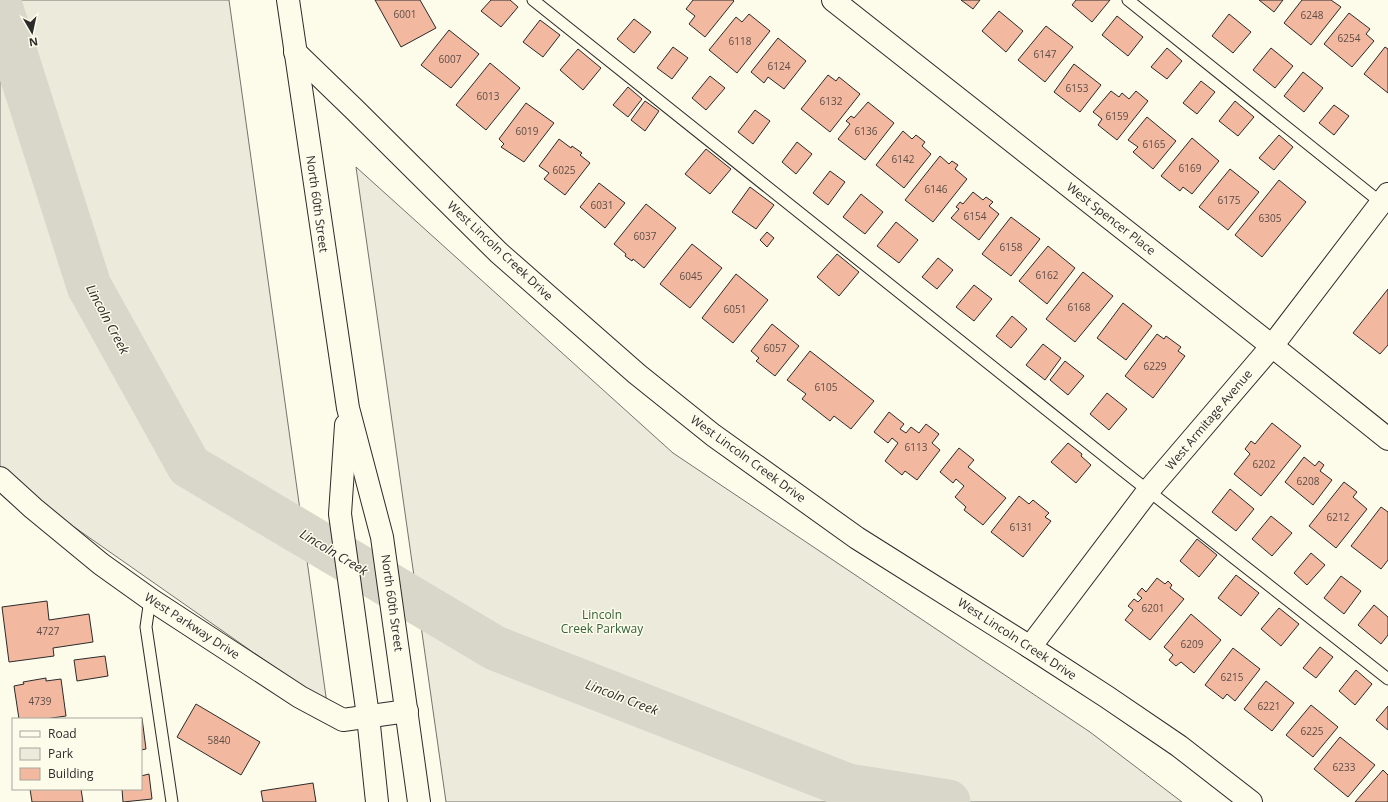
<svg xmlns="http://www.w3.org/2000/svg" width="1388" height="802" viewBox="0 0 1388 802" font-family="'Open Sans',sans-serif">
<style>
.green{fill:#ecebdb;stroke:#74746e}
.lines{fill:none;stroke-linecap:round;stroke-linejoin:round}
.river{stroke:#d8d7c9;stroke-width:45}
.building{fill:#f2b8a0;stroke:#2b2b2b}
.service-casing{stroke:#2b2b2b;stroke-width:13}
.minor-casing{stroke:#2b2b2b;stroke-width:24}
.secondary-casing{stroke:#2b2b2b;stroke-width:24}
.service{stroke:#fdfbea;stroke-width:11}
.minor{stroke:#fdfbea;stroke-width:22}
.secondary{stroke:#fdfbea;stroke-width:22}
.labels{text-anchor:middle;stroke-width:3;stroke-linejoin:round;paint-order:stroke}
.number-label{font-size:10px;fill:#5d4e48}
.street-label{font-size:12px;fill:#2b2b2b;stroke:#fdfbea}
.park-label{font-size:12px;fill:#34623c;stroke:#fdfbea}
.water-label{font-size:13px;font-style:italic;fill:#2b2b2b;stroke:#fdfbea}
</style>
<rect width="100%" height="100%" fill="#fdfbea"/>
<!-- green -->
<g class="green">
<path d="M0 0H229L327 704 7 480 0 474Z"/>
<path d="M356 167 673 453 1090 732 1182 802H446Z"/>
</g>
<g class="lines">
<!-- river -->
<path class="river" d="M0 6 89 286 189 466 495 648 848 786 948 802"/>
</g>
<!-- building -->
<g class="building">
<path d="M375 0H420L436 28 401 47Z"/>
<path d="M491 0H510L518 7 501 27 481 11Z"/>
<path d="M693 0H733L734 1 705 37 689 24 695 16 686 9Z"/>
<path d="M961 0H980L973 9Z"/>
<path d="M1076 0H1110L1092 22 1072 5Z"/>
<path d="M1259 0H1283L1274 12Z"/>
<path d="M1302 0H1331L1341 7 1311 45 1284 23Z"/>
<path d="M999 11 1023 31 1006 52 982 31Z"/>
<path d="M1349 13 1370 29 1366 34 1374 41 1352 67 1324 44Z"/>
<path d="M749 14 770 31 737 73 709 50 736 17 742 22Z"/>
<path d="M1229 14 1251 32 1233 53 1212 36Z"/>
<path d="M1117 16 1143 37 1128 56 1102 35Z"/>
<path d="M634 19 651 32 634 53 617 39Z"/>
<path d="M540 20 560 35 543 57 523 42Z"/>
<path d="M1046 26 1073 47 1045 82 1018 60Z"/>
<path d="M449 30 479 54 451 88 421 65Z"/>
<path d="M778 38 806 61 784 89 768 77 764 83 751 72Z"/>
<path d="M673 47 688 58 672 79 657 68Z"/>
<path d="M1385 47 1388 49V93L1364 74Z"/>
<path d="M1167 48 1182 61 1167 79 1151 67Z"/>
<path d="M1271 48 1293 66 1275 88 1253 70Z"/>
<path d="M578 49 601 68 583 90 560 70Z"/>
<path d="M490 63 520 88 486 130 456 105Z"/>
<path d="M1074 64 1101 85 1080 112 1054 92Z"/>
<path d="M1303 72 1323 88 1304 112 1284 96Z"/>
<path d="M828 75 836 81 839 77 860 94 830 132 801 109Z"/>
<path d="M710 76 725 88 706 110 692 98Z"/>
<path d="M1201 81 1215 92 1197 114 1183 103Z"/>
<path d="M628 87 642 99 628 117 613 105Z"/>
<path d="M1111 91 1119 97 1122 93 1129 99 1136 91 1148 101 1117 140 1098 125 1102 119 1093 112Z"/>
<path d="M645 101 659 111 645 131 631 120Z"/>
<path d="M1235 101 1254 117 1238 136 1219 121Z"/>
<path d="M868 102 894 123 865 160 838 139 850 124 846 121 851 116 854 118Z"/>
<path d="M526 103 554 123 524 162 501 147 504 144 499 139Z"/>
<path d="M1334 105 1349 116 1334 135 1319 123Z"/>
<path d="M755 110 770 121 753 144 738 132Z"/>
<path d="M1147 117 1176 141 1153 169 1133 152 1138 147 1128 140Z"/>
<path d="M903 131 912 139 916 135 925 142 922 146 931 154 904 188 876 165Z"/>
<path d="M1279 135 1293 147 1274 170 1259 158Z"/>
<path d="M1192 138 1219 161 1192 194 1183 187 1180 191 1161 176Z"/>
<path d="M559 139 571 148 572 146 582 153 580 155 590 163 565 195 544 179 549 173 539 166Z"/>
<path d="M797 142 812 154 796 174 782 162Z"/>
<path d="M706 149 731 169 710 194 685 174Z"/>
<path d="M940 156 949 164 952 161 958 165 955 169 967 179 933 222 905 200Z"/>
<path d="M1230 169 1259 192 1228 230 1199 207Z"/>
<path d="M830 171 845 182 828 205 813 193Z"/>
<path d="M1279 180 1306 202 1262 257 1235 235Z"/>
<path d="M599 183 625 203 605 228 580 207Z"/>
<path d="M750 187 774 205 756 229 732 212Z"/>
<path d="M973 192 983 200 986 197 993 202 989 206 999 214 979 240 951 218 959 209 956 207 960 202 963 204Z"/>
<path d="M861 194 883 212 865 234 843 217Z"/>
<path d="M646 204 676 228 644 268 633 259 632 261 625 256 626 254 614 244Z"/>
<path d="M1011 217 1040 239 1011 276 982 254Z"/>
<path d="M896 222 918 240 899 263 877 246Z"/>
<path d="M767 232 774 238 767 247 760 240Z"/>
<path d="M692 244 722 268 690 308 660 284Z"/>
<path d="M1048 246 1075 268 1047 304 1019 281Z"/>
<path d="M837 254 859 272 839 296 817 277Z"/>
<path d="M938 258 953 270 937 289 922 277Z"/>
<path d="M1083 272 1113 296 1075 342 1046 319Z"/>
<path d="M736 274 768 300 733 343 702 318Z"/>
<path d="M974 285 992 299 974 321 956 307Z"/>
<path d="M1388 289V345L1380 354 1353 333Z"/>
<path d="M1123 303 1152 326 1126 360 1097 338Z"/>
<path d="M1012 316 1027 329 1011 348 996 336Z"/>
<path d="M772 324 799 346 775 376 756 361 759 358 751 351Z"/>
<path d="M1157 334 1164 339 1166 336 1181 347 1178 351 1185 356 1153 398 1125 376Z"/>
<path d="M1043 344 1061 358 1045 380 1026 365Z"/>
<path d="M810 351 874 401 851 429 834 416 830 421 802 399 806 394 787 380Z"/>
<path d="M1065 361 1084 376 1068 395 1050 380Z"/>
<path d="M1107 393 1127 409 1109 430 1090 414Z"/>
<path d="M889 412 904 424 900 429 906 433 911 427 919 433 926 424 939 434 932 443 940 450 917 480 905 471 902 475 885 461 898 443 892 438 888 443 874 432Z"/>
<path d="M1272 423 1301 446 1261 496 1234 474 1250 454 1245 449 1251 441 1255 444Z"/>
<path d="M1068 443 1082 454 1081 456 1091 465 1076 483 1051 462Z"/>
<path d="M959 448 974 460 968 467 1006 498 983 525 964 510 966 507 955 497 964 486 956 479 953 483 940 472Z"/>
<path d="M1304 457 1315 466 1319 461 1324 465 1320 471 1332 480 1313 505 1285 482Z"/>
<path d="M1344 482 1357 492 1353 497 1367 509 1336 548 1309 526Z"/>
<path d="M1230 489 1254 509 1236 531 1212 512Z"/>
<path d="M1019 496 1029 504 1033 500 1049 513 1045 517 1051 521 1023 557 991 532Z"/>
<path d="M1381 507 1388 512V560L1381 569 1351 546Z"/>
<path d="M1271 516 1292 533 1272 556 1252 539Z"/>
<path d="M1197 539 1217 555 1199 577 1180 561Z"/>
<path d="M1311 553 1325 565 1307 585 1294 573Z"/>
<path d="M1236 575 1259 593 1241 616 1218 598Z"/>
<path d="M1341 576 1361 591 1344 614 1324 598Z"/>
<path d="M1157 578 1165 584 1168 581 1172 585 1170 588 1184 599 1150 640 1125 620 1133 610 1128 606 1134 599 1138 602 1142 598 1137 594 1142 588 1146 592Z"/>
<path d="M47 601 49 620 89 614 93 642 53 648 54 656 9 662 2 607Z"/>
<path d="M1374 605 1388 617V635L1381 644 1358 625Z"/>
<path d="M1279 608 1299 624 1281 646 1261 629Z"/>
<path d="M1191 614 1221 640 1194 673 1181 662 1176 666 1169 660 1173 655 1164 647Z"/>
<path d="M1320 647 1333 657 1316 678 1303 668Z"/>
<path d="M1233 648 1260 669 1235 701 1227 694 1223 699 1205 685Z"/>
<path d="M105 656 108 676 77 681 74 660Z"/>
<path d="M1356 670 1372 684 1355 705 1339 691Z"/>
<path d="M46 678V681L61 679 66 716 45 719H19L14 686 24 684 23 682Z"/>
<path d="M1266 681 1294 703 1272 731 1244 709Z"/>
<path d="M196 704 260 742 241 775 177 737Z"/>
<path d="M1311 705 1338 727 1313 757 1286 735Z"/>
<path d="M1388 706V730L1376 720Z"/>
<path d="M142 718 146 749 141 750V719H136Z"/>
<path d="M1340 737 1375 765 1348 797 1314 769Z"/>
<path d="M1383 770 1388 775V802H1355Z"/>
<path d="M149 774 152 799 123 802 122 789H141V776Z"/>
<path d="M313 783 316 802H263L261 791Z"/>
<path d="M30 789H81L83 802H32Z"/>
</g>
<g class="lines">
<defs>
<g id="service">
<path d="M533 0 1122 470 1388 679"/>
<path d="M1128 0 1384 205"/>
<path d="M150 599 146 627 172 802"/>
</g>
<g id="minor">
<path d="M833 0 1272 346 1388 439"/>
<path d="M295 52 355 110 499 253 637 374 713 435 857 538 1030 647 1107 697 1179 746 1251 802"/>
<path d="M0 478 33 508 101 564 150 599 300 697 343 720 407 711"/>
<path d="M1030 647 1148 491 1272 346 1388 194"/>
</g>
<g id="secondary">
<path d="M288 0 348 408 382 537 419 802"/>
<path d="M346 425 340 514 368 716 377 802"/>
</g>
</defs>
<!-- service casing -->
<use href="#service" class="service-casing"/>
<!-- minor casing -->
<use href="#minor" class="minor-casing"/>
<!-- secondary casing -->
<use href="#secondary" class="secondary-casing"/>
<!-- service -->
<use href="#service" class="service"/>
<!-- minor -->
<use href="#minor" class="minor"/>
<!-- secondary -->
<use href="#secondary" class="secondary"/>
</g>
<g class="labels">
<!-- number labels -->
<g class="number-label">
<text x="405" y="18">6001</text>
<text x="1312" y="19">6248</text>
<text x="1349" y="42">6254</text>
<text x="740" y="45">6118</text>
<text x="1045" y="58">6147</text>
<text x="450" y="63">6007</text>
<text x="779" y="70">6124</text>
<text x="1077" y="92">6153</text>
<text x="488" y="100">6013</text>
<text x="831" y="105">6132</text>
<text x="1117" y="120">6159</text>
<text x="527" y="135">6019</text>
<text x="866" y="135">6136</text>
<text x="1154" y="148">6165</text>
<text x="903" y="163">6142</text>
<text x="1190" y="172">6169</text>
<text x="564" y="174">6025</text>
<text x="936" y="193">6146</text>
<text x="1229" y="204">6175</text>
<text x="602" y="209">6031</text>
<text x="975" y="220">6154</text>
<text x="1270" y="222">6305</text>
<text x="645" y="240">6037</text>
<text x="1011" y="251">6158</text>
<text x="1047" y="279">6162</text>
<text x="691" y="280">6045</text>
<text x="1079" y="311">6168</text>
<text x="735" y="313">6051</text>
<text x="775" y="352">6057</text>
<text x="1155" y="370">6229</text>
<text x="826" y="391">6105</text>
<text x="916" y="451">6113</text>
<text x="1264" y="468">6202</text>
<text x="1308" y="485">6208</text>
<text x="1338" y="521">6212</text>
<text x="1021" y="531">6131</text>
<text x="1153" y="612">6201</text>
<text x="48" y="635">4727</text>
<text x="1192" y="648">6209</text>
<text x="1232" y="681">6215</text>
<text x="40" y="705">4739</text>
<text x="1269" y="710">6221</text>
<text x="1312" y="735">6225</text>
<text x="219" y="744">5840</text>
<text x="1344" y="771">6233</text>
</g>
<!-- street labels -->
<g class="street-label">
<text transform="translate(317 204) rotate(82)" y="4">North 60th Street</text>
<text transform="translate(1111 219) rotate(38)" y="4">West Spencer Place</text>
<text transform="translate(500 251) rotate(43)" y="4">West Lincoln Creek Drive</text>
<text transform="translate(1209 420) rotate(-50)" y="4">West Armitage Avenue</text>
<text transform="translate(748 459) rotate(36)" y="4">West Lincoln Creek Drive</text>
<text transform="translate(392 603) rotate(82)" y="4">North 60th Street</text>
<text transform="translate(192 626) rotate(33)" y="4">West Parkway Drive</text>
<text transform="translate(1017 639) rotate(33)" y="4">West Lincoln Creek Drive</text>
</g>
<!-- park labels -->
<g class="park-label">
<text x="602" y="619">Lincoln<tspan x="602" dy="14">Creek Parkway</tspan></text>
</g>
<!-- water labels -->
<g class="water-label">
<text transform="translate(108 319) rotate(62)" y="5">Lincoln Creek</text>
<text transform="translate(334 552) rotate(31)" y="5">Lincoln Creek</text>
<text transform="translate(622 697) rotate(21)" y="5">Lincoln Creek</text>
</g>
</g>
<!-- legend -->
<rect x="12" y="718" width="130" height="72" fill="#fdfbea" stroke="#a9a89e"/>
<rect x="20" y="731" width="20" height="6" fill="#fdfbea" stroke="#a9a89e"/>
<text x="48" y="738" font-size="12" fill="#2b2b2b">Road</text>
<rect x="20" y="748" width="20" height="12" fill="#ecebdb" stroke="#a9a89e"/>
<text x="48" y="758" font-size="12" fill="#2b2b2b">Park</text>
<rect x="20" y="768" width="20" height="12" fill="#f2b8a0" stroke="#a9a89e"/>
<text x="48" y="778" font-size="12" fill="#2b2b2b">Building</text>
<!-- north arrow -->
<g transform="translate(32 32) rotate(171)" stroke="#fdfbea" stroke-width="3" paint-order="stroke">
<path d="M0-3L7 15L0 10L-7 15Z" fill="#2b2b2b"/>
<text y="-6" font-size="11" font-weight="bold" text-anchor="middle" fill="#2b2b2b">N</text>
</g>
</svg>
